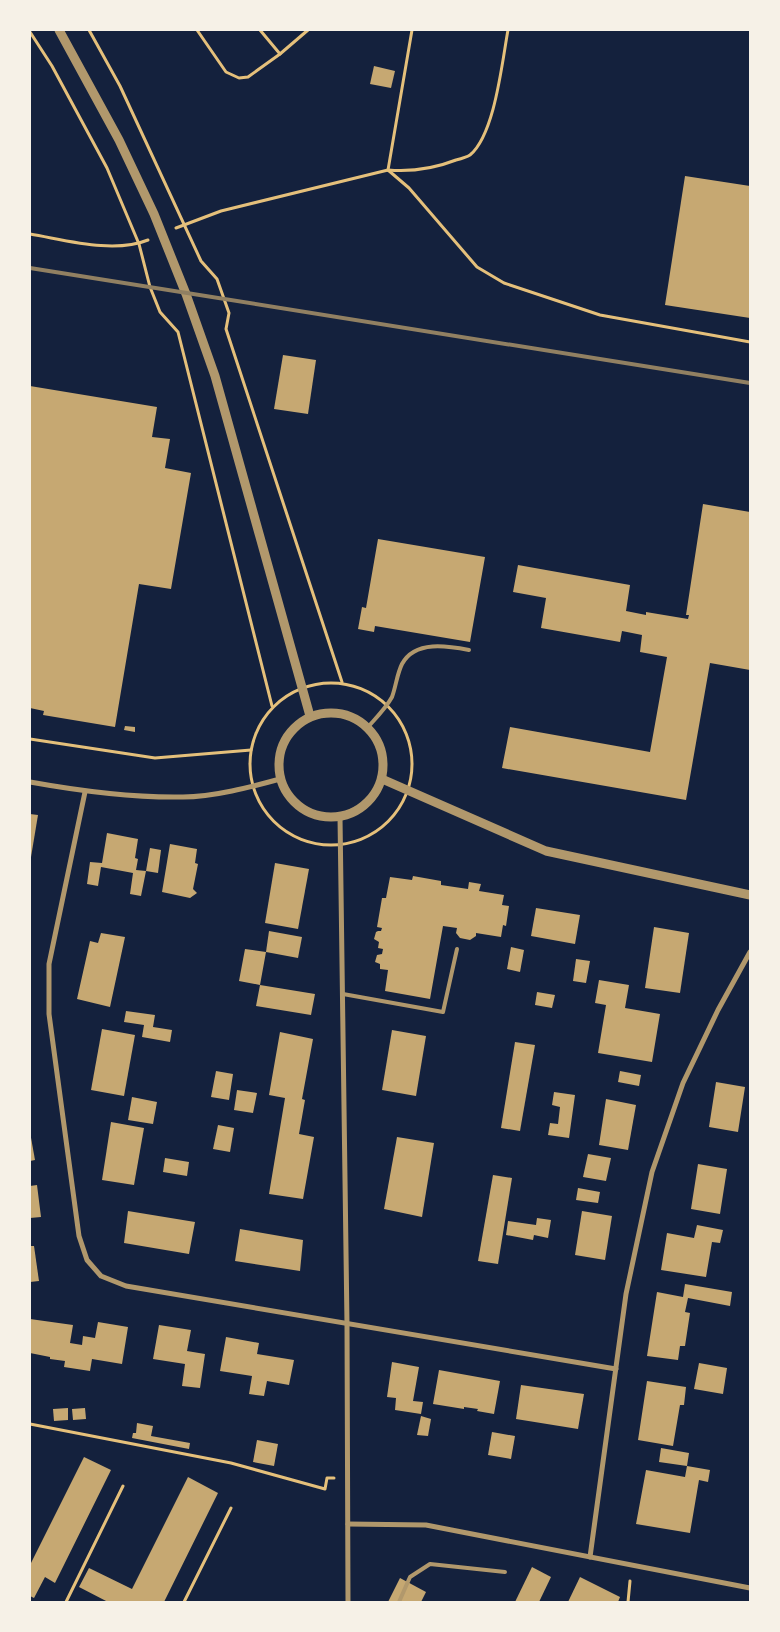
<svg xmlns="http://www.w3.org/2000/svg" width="780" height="1632" viewBox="0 0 780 1632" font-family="'Archivo Narrow',sans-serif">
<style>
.building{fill:#c6a872}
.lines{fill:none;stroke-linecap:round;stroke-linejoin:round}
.path{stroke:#e5c07b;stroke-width:3}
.service{stroke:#b1986c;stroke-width:4}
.minor{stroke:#b1986c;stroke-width:5}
.tertiary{stroke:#b1986c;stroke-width:9}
.rail{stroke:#918062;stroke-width:4}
</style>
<rect width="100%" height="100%" fill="#14213d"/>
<!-- building -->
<g class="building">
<path d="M374 66 395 71 391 88 370 84Z"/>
<path d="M685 176 750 186V318L665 305Z"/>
<path d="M283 355 316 360 308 414 274 409Z"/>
<path d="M30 386 157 407 152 437 170 439 165 468 191 473 171 589 139 584 115 727 43 715 44 711 30 708Z"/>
<path d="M703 504 750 512V670L710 663 686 800 502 768 510 727 650 752 667 657 640 652 642 635 622 631 620 642 541 628 546 598 513 592 518 565 630 585 626 611 646 615V612L688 619 689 615H686Z"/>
<path d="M378 539 485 557 470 642 375 626 374 632 358 629 362 607 366 608Z"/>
<path d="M125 726 135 727V732L124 730Z"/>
<path d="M30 814 38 815 31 857H30Z"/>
<path d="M107 833 138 839 135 858 138 859 136 870 146 871 141 896 130 894 133 873 101 867 98 886 87 884 90 862 102 863Z"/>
<path d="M170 844 197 849 195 863 198 864 193 889 197 893 190 898 162 892Z"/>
<path d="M150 848 161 850 158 873 146 871Z"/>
<path d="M275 863 309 869 298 929 265 923Z"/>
<path d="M413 876 441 881V885L468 889 469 882 481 884 479 891 504 895 502 905 509 906 506 926 503 925 501 937 476 933V936L470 940 460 938 456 933 457 928 443 926 430 999 385 991 388 970 380 969V964L375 962 377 955 382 954 383 949 378 948 379 942 374 939 376 932 378 931H381L382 928 377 927 382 898H386L390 877 412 880Z"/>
<path d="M536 908 580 915 575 944 531 936Z"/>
<path d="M654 927 689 933 680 993 645 988Z"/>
<path d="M269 931 302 937 298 958 266 952Z"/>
<path d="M101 933 125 937 110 1007 77 999 90 941 98 943Z"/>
<path d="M511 947 524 950 520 972 507 969Z"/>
<path d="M245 949 266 952 260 985 315 994 311 1015 256 1006 260 985 239 981Z"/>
<path d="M576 959 590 961 586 983 573 981Z"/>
<path d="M599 980 629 985 625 1008 660 1014 652 1062 598 1053 606 1005 595 1003Z"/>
<path d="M537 992 555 995 552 1008 535 1005Z"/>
<path d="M126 1011 155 1015 153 1027 172 1030 170 1042 142 1037 144 1025 124 1022Z"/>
<path d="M102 1029 135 1035 124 1096 91 1090Z"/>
<path d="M392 1030 426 1036 416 1096 382 1090Z"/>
<path d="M280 1032 313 1039 302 1099 305 1100 299 1134 314 1137 303 1199 269 1194 285 1098 269 1095Z"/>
<path d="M515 1042 535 1045 520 1131 501 1128Z"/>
<path d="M216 1071 233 1074 229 1100 211 1097Z"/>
<path d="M620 1071 641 1075 639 1086 618 1082Z"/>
<path d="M716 1082 745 1087 738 1132 709 1127Z"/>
<path d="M237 1090 257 1093 253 1113 234 1110Z"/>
<path d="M554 1092 575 1095 569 1138 548 1135 550 1123 558 1124 560 1107 552 1105Z"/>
<path d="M132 1097 157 1102 153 1124 128 1120Z"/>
<path d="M606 1099 636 1105 628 1150 599 1145Z"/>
<path d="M111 1122 144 1128 134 1185 102 1180Z"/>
<path d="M218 1125 234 1128 230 1152 213 1149Z"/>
<path d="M30 1132 35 1160 30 1161Z"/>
<path d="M397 1137 434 1143 422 1217 384 1209Z"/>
<path d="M588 1154 611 1158 606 1181 583 1177Z"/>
<path d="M165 1158 189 1162 187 1176 163 1172Z"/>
<path d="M698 1164 727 1169 720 1214 691 1209Z"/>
<path d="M493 1175 512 1178 498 1264 478 1261Z"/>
<path d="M37 1185 41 1217 30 1218V1186Z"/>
<path d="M578 1188 600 1192 598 1203 576 1200Z"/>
<path d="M128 1211 195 1222 189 1254 124 1243Z"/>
<path d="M582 1211 612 1216 605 1260 575 1255Z"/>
<path d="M537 1218 551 1220 548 1238 534 1235 533 1240 506 1235 508 1221 536 1225Z"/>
<path d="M697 1225 723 1230 720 1243 712 1242 706 1277 661 1270 667 1233 694 1238Z"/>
<path d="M240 1229 303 1240 300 1271 235 1261Z"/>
<path d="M30 1246H34L39 1281 30 1282Z"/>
<path d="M685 1284 732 1292 730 1306 688 1298 685 1312 690 1313 685 1346H680L678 1360 647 1356 657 1292 683 1297Z"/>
<path d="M30 1319 73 1325 70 1343 82 1345 83 1336 95 1338 98 1322 128 1327 122 1364 92 1359 90 1371 64 1367 65 1361 50 1359V1357L30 1353Z"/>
<path d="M159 1325 191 1330 187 1351 205 1354 200 1388 182 1386 185 1364 153 1359Z"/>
<path d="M226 1337 259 1343 257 1354 294 1360 289 1385 267 1381 264 1396 249 1394 252 1376 220 1371Z"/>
<path d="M392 1362 419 1367 413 1401 423 1402 421 1414 395 1410 396 1398 387 1397Z"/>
<path d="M699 1363 727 1368 723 1394 694 1389Z"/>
<path d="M439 1370 500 1381 494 1414 477 1411 478 1409 464 1407V1409L433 1404Z"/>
<path d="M647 1381 686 1387 684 1405H680L673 1446 638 1440Z"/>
<path d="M521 1385 584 1394 578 1429 516 1419Z"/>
<path d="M68 1408V1420L54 1421 53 1409Z"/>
<path d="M85 1408 86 1419 73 1420 72 1409Z"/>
<path d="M421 1416 431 1419 428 1436 417 1435Z"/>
<path d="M137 1423 153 1426 151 1436 190 1443 189 1449 132 1438 133 1433H136Z"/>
<path d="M492 1432 515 1436 511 1459 488 1455Z"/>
<path d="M257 1440 278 1444 274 1466 253 1462Z"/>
<path d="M661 1448 689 1453 687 1466 659 1462Z"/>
<path d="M84 1457 111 1470 55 1583 45 1577 34 1598 30 1596V1565Z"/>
<path d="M687 1466 710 1470 708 1482 699 1480 690 1533 636 1524 646 1470 685 1477Z"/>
<path d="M188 1477 218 1493 164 1602H108L79 1587 89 1568 132 1589Z"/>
<path d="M532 1567 551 1577 539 1602H515Z"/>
<path d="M580 1577 620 1597 618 1602H568Z"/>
<path d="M400 1578 426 1592 421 1602H388Z"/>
</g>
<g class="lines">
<!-- path -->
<g class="path">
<path d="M89 30 120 86 201 261 217 279 229 313 226 329 342 682"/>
<path d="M197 30 226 72 239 78 248 77 280 54 308 30"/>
<path d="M260 30 280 54"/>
<path d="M30 32 52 66 107 168 139 244 150 287 160 312 178 332 272 706"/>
<path d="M388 170 409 188 477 267 504 283 600 315 750 342"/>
<path d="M388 170 412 30"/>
<path d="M176 228 221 211 388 170C412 172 433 169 456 160 460 159 467 157 470 155 495 134 502 62 508 30"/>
<path d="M30 234C66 240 113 254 148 240"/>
<circle cx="331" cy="764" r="81"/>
<path d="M30 739 155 758 251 750"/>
<path d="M30 1424 231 1463 325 1489 327 1478H334"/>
<path d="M66 1602 123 1486"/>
<path d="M184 1602 231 1508"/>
<path d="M628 1602 630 1581"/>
</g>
<!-- service -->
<g class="service">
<path d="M368 727C376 718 386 708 392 697 396 686 397 674 402 664 415 640 448 646 469 650"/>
<path d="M343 994 443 1012 457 949"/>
<path d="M399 1602 410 1577 430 1564 505 1572"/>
</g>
<!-- minor -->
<g class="minor">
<path d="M30 782C80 791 131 798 183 797 213 797 251 787 280 779"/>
<path d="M85 792 49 964V1014L79 1236 87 1260 101 1276 126 1286 616 1369"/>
<path d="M340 817 347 1324 348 1602"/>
<path d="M348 1524 426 1525 750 1588"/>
<path d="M590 1557 626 1294 652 1172 683 1083 718 1010 750 952"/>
</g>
<!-- tertiary -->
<g class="tertiary">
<path d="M59 30 119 140 154 214 186 294 215 376 310 716"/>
<circle cx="331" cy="765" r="52"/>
<path d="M382 779 546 851 750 895"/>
</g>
<!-- rail -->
<path class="rail" d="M30 268 750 383"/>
</g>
<!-- border -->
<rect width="780" height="1632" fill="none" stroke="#f6f1e7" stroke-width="62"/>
</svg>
